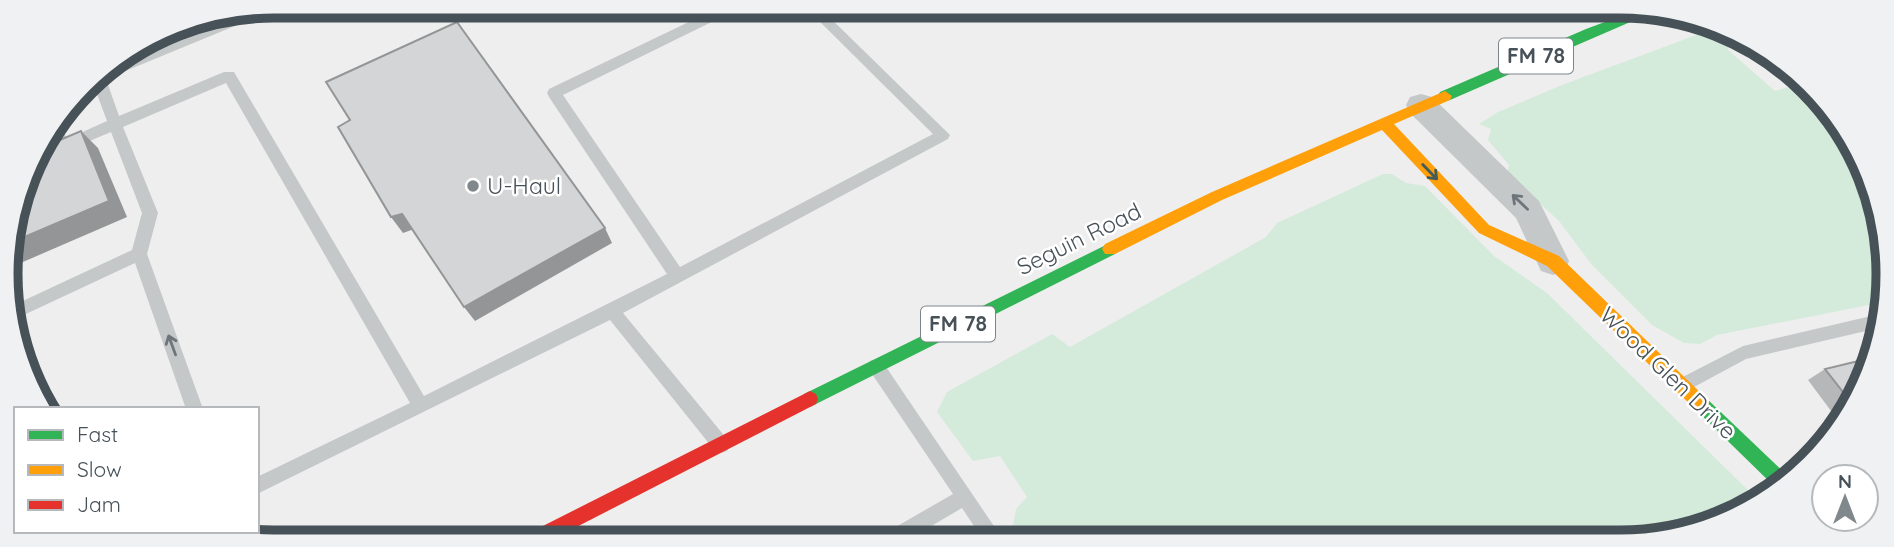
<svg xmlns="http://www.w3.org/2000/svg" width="1894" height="547" viewBox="0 0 1894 547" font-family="Quicksand,sans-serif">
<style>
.green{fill:#d4ebdb}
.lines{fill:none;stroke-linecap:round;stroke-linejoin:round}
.lane{fill:#c5c8c9;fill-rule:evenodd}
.street{fill:#c5c8c9;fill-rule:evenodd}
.fast{fill:#30b455;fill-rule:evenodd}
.slow{fill:#ff9f0a;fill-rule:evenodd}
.jam{fill:#e5322d;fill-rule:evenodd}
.wall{fill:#b6b7b8}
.shaded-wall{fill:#949596}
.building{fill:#d4d5d6;stroke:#949596;stroke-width:2}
.oneway{stroke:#455b58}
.oneway2{stroke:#6d757a}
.poi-dot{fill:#81888c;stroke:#fff;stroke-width:2.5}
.labels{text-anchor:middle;stroke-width:5;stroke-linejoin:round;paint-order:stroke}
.shield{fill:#fff;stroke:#7e858a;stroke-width:2}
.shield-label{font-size:21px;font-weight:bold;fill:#475158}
.poi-label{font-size:23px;fill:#475158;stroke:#fff;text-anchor:start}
.street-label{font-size:23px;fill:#475158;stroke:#fff}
.rim{fill:none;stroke:#475158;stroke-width:9}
</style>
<rect width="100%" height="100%" fill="#eee"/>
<!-- green -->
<g class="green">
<path d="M1715 28 1749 42 1727 49 1775 91 1802 83 1822 103 1821 107 1846 130 1884 222V302L1717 335 1700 344 1684 343 1652 325 1592 265 1559 221 1507 173 1509 165 1488 140 1491 129 1479 124 1498 112 1562 85Z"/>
<path d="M1383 174H1392L1406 183 1425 186 1494 256 1547 293 1759 501 1739 514 1655 540 1020 538 1013 526 1016 509 1027 497 1000 456 973 461 937 412 947 392 1052 334 1070 347 1266 237 1277 223Z"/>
</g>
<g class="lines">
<!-- lane -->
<g class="lane">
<path d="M277 5 276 9 106 79 119 116 224 72H234L424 396 667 274 549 97 547 93 549 89 720 7H738L736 10 563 95 680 267 933 134 805 7H819L950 135 948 139 623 313 727 439 730 445 727 451 721 453 715 451 610 320 257 494V477L410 403 226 83 123 127 158 213 147 254 203 409H186L135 263 13 320 12 306 132 250 142 213 111 132 30 166 34 153 55 144 50 132 59 121 67 139 107 121 91 78 96 72 248 10Z"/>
<path d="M1784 65 1792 73 1774 75 1772 71 1774 67Z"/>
<path d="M1884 313 1883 327 1746 359 1681 394 1675 391 1673 386 1675 381 1743 346Z"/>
<path d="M876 359 882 361 1002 538H982L962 508 911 538H884L887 532 953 494 870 371 868 366 870 361Z"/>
<path d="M231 531H250L252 537H233Z"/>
</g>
<!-- street -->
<path class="street" d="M1421 94 1432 97 1539 201 1569 261 1565 271 1553 275 1541 271 1516 218 1410 113 1406 105 1410 97Z"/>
<!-- fast -->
<g class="fast">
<path d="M1637 10H1658L1450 100 1445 101 1438 96 1440 92 1586 29Z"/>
<path d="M1110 243 1115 244 1118 249 1115 254 816 404 810 407 804 404 802 399 804 394Z"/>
<path d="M1700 395 1706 398 1791 479 1777 489 1694 408 1691 403 1694 398Z"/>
</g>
<!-- slow -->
<path class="slow" d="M1445 91 1452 96 1450 100 1394 124 1489 225 1559 256 1706 398 1709 403 1706 408 1700 411 1694 408 1547 266 1479 233 1382 130 1222 200 1115 254H1105L1102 249 1105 244 1212 192Z"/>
<!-- jam -->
<path class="jam" d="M810 391 816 394 818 399 816 404 557 537H530L533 531Z"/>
</g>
<!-- wall -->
<path class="wall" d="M1871 358 1853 407 1840 423 1808 380 1825 369Z"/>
<!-- shaded-wall -->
<g class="shaded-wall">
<path d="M184 23 158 33 171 26Z"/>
<path d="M81 131 98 148 127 217 9 268 8 244Z"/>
<path d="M402 214 414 229 403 233 391 217Z"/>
<path d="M605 228 612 243 475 321 464 307Z"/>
</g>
<!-- building -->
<g class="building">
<path d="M457 22 605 228 464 307 402 214 391 217 338 127 350 120 326 82Z"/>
<path d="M81 131 109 201 8 244V239L33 155 36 150Z"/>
<path d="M1871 358 1854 406 1825 369Z"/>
</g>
<!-- one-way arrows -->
<defs><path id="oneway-shaft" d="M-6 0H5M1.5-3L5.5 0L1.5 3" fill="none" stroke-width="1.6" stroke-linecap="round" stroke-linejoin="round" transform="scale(1.75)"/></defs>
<use class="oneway" href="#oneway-shaft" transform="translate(1430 172) rotate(46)"/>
<g class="oneway2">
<use href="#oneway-shaft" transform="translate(1520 202) rotate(-136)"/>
<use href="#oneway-shaft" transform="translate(172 345) rotate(-110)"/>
</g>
<!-- markers -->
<circle class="poi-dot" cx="473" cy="186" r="7"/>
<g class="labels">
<!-- shield labels -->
<g class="shield">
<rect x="1499" y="38.5" width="74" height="35" rx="5"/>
<rect x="921" y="306.5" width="74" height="35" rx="5"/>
</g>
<g class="shield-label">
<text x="1536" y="63">FM 78</text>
<text x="958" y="331">FM 78</text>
</g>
<!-- poi labels -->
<g class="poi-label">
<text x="487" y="194">U-Haul</text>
</g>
<!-- street labels -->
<g class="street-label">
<text transform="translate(1079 239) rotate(-26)" y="8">Seguin Road</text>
<text transform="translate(1668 373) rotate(44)" y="8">Wood Glen Drive</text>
</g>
</g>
<!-- crop -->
<path d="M0 0H1894V547H0ZM274 18H1620A256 256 0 0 1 1876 274V274A256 256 0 0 1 1620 530H274A256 256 0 0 1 18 274V274A256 256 0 0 1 274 18Z" fill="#f0f1f2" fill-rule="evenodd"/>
<path class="rim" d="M274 18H1620A256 256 0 0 1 1876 274V274A256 256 0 0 1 1620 530H274A256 256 0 0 1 18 274V274A256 256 0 0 1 274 18Z"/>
<!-- legend -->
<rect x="14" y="407" width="245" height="126" fill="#ffffff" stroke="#b5b9bc" stroke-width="2"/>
<rect x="28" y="430" width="35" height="10" fill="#30b455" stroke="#b5b9bc" stroke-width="2"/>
<text x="77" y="442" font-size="21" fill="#475158">Fast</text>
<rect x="28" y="465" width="35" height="10" fill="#ff9f0a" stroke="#b5b9bc" stroke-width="2"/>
<text x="77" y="477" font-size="21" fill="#475158">Slow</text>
<rect x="28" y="500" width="35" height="10" fill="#e5322d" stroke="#b5b9bc" stroke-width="2"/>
<text x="77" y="512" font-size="21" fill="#475158">Jam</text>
<!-- north arrow -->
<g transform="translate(1845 498)"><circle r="33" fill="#ffffff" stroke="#b5b9bc" stroke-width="2"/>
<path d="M0-5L12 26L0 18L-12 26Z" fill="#81888c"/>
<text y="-10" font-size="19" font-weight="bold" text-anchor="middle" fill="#475158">N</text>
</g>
</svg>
